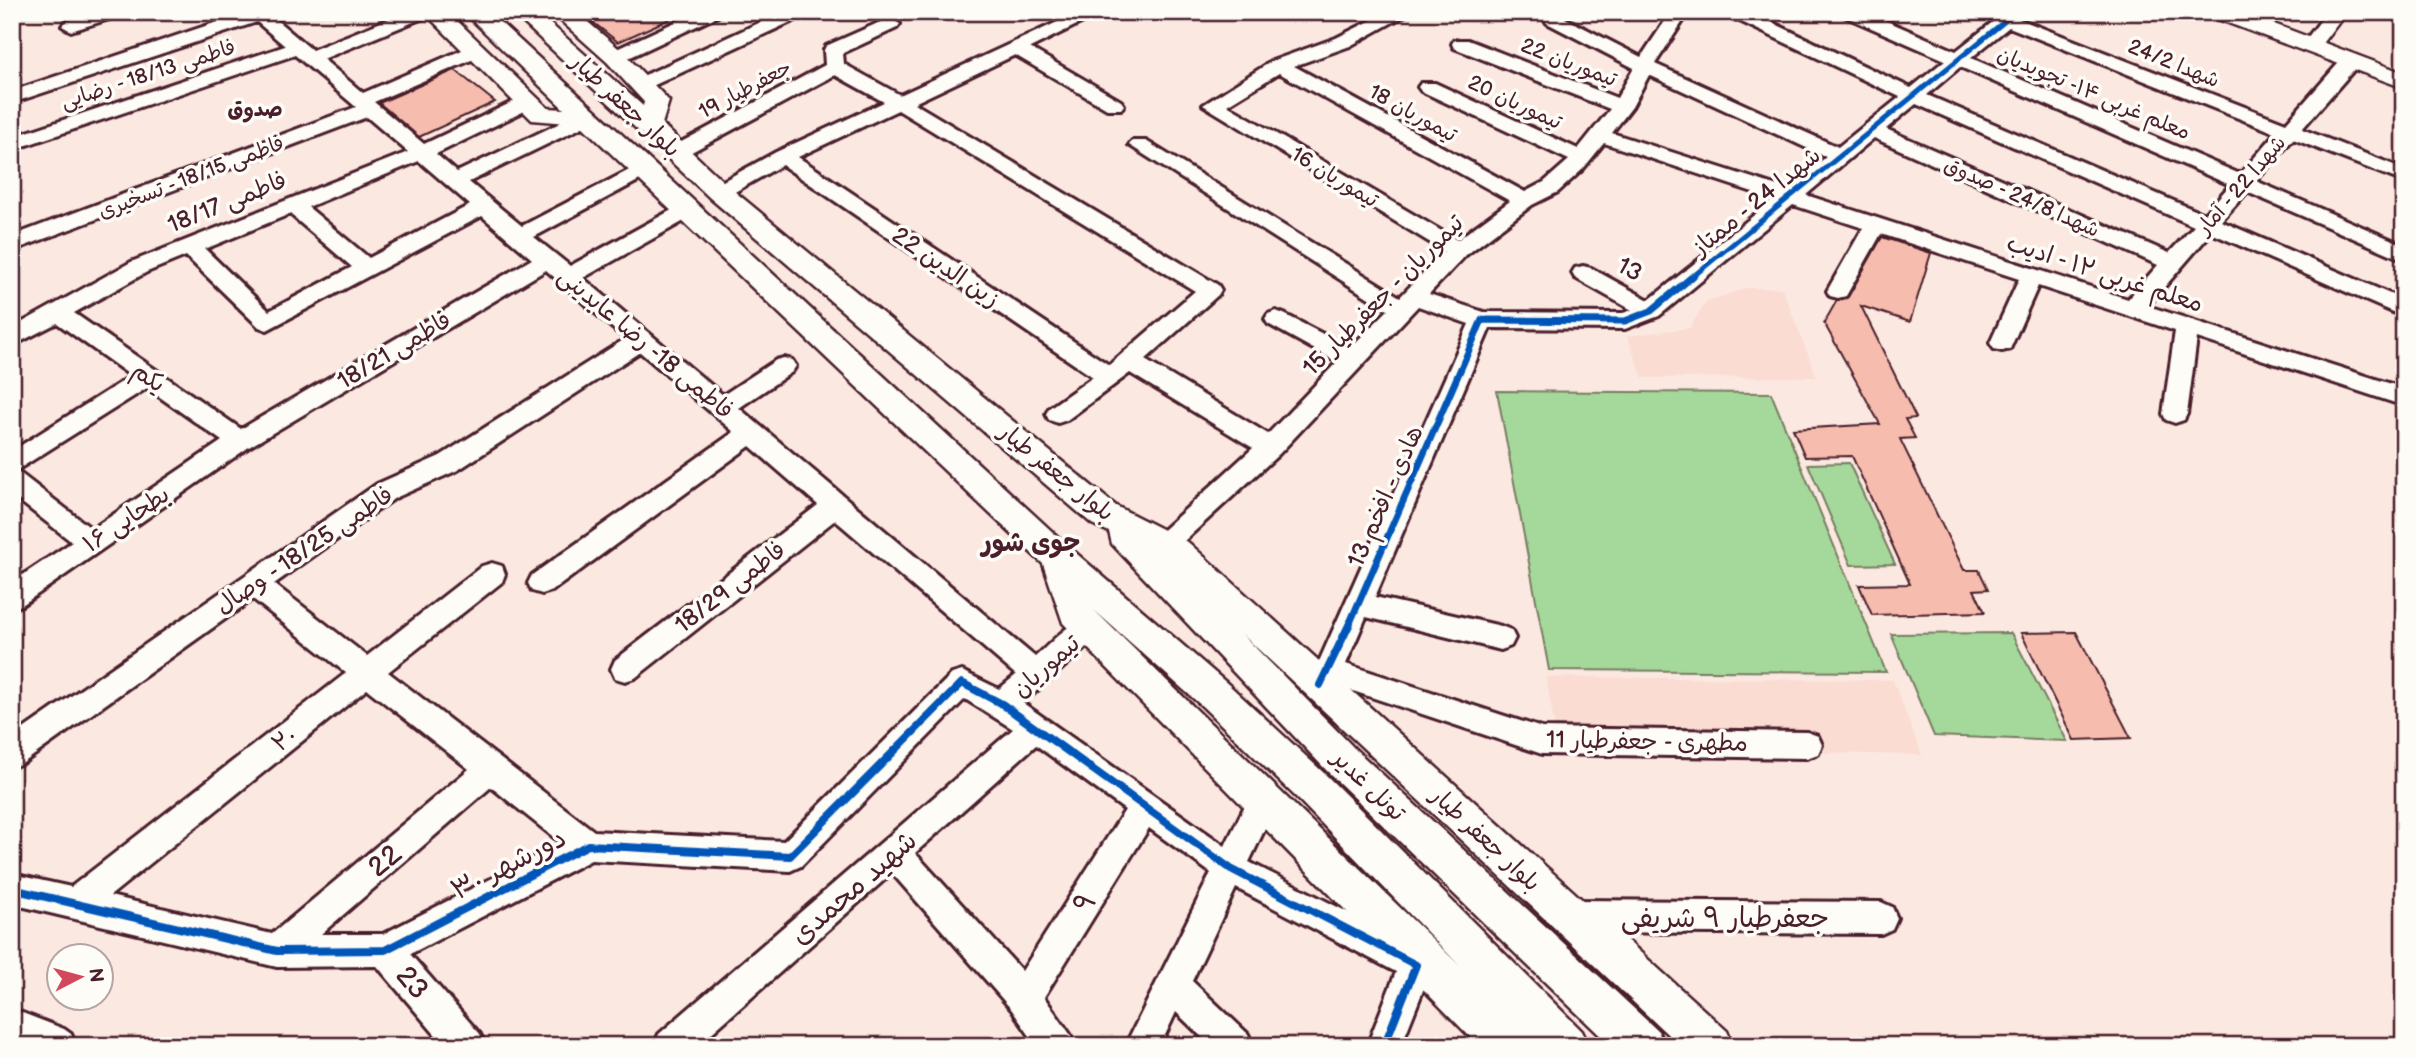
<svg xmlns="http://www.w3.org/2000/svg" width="2416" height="1058" viewBox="0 0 2416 1058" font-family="'Balsamiq Sans','Playpen Sans Arabic',sans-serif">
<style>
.built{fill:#fadcd2}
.green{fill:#a5d99b;stroke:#787c63;stroke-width:2}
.building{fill:#f6bdae;stroke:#4a1f2b;stroke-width:2}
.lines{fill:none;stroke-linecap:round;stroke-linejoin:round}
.minor-casing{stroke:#4a1f2b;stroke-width:6}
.major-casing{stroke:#4a1f2b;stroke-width:5}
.minor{fill:#fdfcf7;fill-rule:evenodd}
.major{fill:#fdfcf7;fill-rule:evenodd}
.cycleway-far2-casing{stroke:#fdfcf7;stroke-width:9}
.cycleway-far1-casing{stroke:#fdfcf7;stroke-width:11}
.cycleway-casing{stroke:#fdfcf7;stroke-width:12}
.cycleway-far2{stroke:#0057b8;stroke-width:5}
.cycleway-far1{stroke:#0057b8;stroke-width:7}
.cycleway{stroke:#0057b8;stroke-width:8}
.labels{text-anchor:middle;stroke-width:7;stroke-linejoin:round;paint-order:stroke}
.far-street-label{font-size:21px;fill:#4a1f2b;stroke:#fdfcf7}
.far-neighbourhood-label{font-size:21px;font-weight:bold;fill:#4a1f2b;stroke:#fdfcf7}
.street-label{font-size:24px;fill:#4a1f2b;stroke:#fdfcf7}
.neighbourhood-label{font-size:26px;font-weight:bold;fill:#4a1f2b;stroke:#fdfcf7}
.near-street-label{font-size:28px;fill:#4a1f2b;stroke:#fdfcf7}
</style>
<rect width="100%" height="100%" fill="#fbe9e1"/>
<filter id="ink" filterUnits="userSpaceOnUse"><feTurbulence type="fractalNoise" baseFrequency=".0143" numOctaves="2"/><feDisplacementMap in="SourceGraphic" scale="14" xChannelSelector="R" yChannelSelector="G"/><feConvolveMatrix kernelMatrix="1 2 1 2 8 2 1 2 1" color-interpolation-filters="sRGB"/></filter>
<g filter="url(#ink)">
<!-- built -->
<g class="built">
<path d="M1746 288H1782L1817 377 1643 378 1627 336 1689 328 1707 301Z"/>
<path d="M1546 677 1893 680 1922 755 1558 748Z"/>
</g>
<!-- green -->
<g class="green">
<path d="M1497 391 1771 393 1886 672 1549 670Z"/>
<path d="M1849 463 1895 564 1851 565 1808 464Z"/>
<path d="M2011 633 2067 741 1934 736 1891 634Z"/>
</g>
<!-- building -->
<g class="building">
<path d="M580 12H685L618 42Z"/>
<path d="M455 70 495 102 419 137 379 103Z"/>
<path d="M1882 237 1931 253 1910 322 1861 306 1916 418 1905 419 1915 438 1900 439 1964 570H1979L1988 589 1974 590 1985 612 1872 615 1859 585 1910 584 1852 456 1805 457 1793 429 1880 424 1824 323 1837 300 1848 297Z"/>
<path d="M2076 632 2131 738 2074 740 2021 633Z"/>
</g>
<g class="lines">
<defs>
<g id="minor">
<path d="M94 12H122L119 16 71 31 62 26 65 22Z"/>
<path d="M247 12H267L312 50 406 12H431L428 16 323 59 363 93 469 47H483L485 51 483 55 374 102 424 144 521 98H535L538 102 535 106 436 154 457 172 581 113H595L598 117 595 121 469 182 522 226 637 166H651L654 170 651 174 534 237 570 266 679 206H693L697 211 693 216 583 278 723 395 776 360 784 358 792 360 796 366 792 372 739 408 1035 657C1052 643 1076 611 1100 619L1104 627 1100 635 1023 703 1225 846 1253 789 1264 785 1275 789 1279 799 1249 862 1428 953 1433 965 1401 1046H1367L1396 972 1236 888 1192 981 1248 1034 1253 1046H1211L1176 1012 1160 1046H1125L1211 873 1149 828 1044 997 1070 1034 1075 1046H1037L1012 1010 892 873 697 1046H654L659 1034 1013 729 965 699 801 866 790 871 591 860 410 954 480 1034 485 1046H445L377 966 277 967 12 904V874L71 887 346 673 253 599 23 763 12 767V737L377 484 440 456 625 339 546 270 249 447 22 605 12 608V582L72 542 12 495V451L131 376 57 323 12 346V328L131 262 408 152 367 117 12 251V236L356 107 295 55 12 150V137L285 46 257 22 12 103V91ZM419 161 470 205 369 258 308 207ZM290 214 352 267 269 311 205 249ZM482 216 532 259 241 429 74 313 147 272 186 256 259 327 267 330ZM640 352 734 432 532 575 528 583 532 591 542 594 552 591 750 446 818 505 615 660 611 669 615 678 625 681 635 678 835 520 1016 675 999 689 962 671 952 674 784 841 594 831 388 672 502 582 505 574 502 566 492 563 482 566 367 656 274 584 395 498 458 470ZM147 388 222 441 92 529 21 474 14 472ZM367 689 469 769 272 934 110 896ZM1036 745 1125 810 1022 971 915 853ZM491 787 561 843 383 934H321Z"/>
<path d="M697 12H721L718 16 622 61H608L606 57 608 53Z"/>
<path d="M783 12H807L804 16 648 88 641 90 631 84 634 80Z"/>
<path d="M1079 12H1103L1030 48 1121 101 1124 105 1121 109H1107L1015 55 914 103 1218 285 1221 290 1218 295 1145 360 1268 434 1337 362 1268 324 1265 319 1268 314 1276 311 1284 314 1350 348 1388 310 1129 145 1132 141H1146L1400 297 1444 251 1203 105 1272 61 1336 38 1388 12H1411L1350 46 1294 66 1525 192 1544 182 1569 160 1421 91 1418 87 1421 83H1435L1578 149 1610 109 1454 48 1452 44 1454 40H1468L1617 98 1634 68 1547 23 1544 19 1550 12H1571L1565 18 1641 57 1671 12H1689L1655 64 1838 147 1900 97 1729 16 1726 12H1750L1911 88 1945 60 1844 16 1841 12H1866L1956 51 1994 21 1977 12H2025L2019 19 2286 123 2344 57H2358L2360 61 2358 65 2302 129 2404 169V182L2293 139 2256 181 2404 245V260L2247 192 2221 221 2404 300V317L2211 233 2148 306 2404 388V406L2197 338 2187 414 2184 420 2175 423 2166 420 2163 414 2175 331 2038 286 2010 349 2002 351 1994 349 1990 343 2019 279 1881 234 1846 296 1838 298 1830 296 1827 291 1863 228 1793 205 1659 316 1625 329 1490 328 1375 597 1501 626 1511 630 1515 638 1511 646 1501 650 1366 617 1346 664 1542 728 1807 732 1818 736 1822 745 1818 754 1807 758 1542 754 1335 685C1328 696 1322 698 1310 694L1306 685 1318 664 1469 324 1418 306 1279 454 1172 552 1163 555 1154 552 1150 545 1154 538 1253 448 1130 373 1067 420 1058 423 1049 420 1046 414 1049 408 1093 377 782 165 726 197H712L709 192 712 187 776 152 884 102 835 75 684 156H670L667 152 670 148 825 65 824 50 826 46 885 20 891 19 900 24 897 28 843 53 844 64 900 95ZM2009 27 2276 133 2240 174 1971 58ZM1960 67 2230 185 2204 214 1927 95ZM1279 73 1510 201 1457 240 1227 105ZM1649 75 1826 157 1787 189 1612 133 1632 107ZM1916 104 2194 226 2169 253 1886 129ZM898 110 1195 291 1109 365 798 157ZM1874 138 2158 265 2128 299 1806 195ZM1604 143 1774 199 1649 300 1591 268 1583 266 1575 268 1572 273 1575 278 1632 310 1623 313 1484 312 1429 294 1466 255 1532 205 1558 192 1583 169Z"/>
<path d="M2327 12H2346L2317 50H2303L2301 46Z"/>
<path d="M1570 900 1881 902 1892 907 1897 918 1892 929 1881 934 1570 932 1559 927 1554 916 1559 905Z"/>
<path d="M12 1009 64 1029 71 1034 76 1046H19L12 1043Z"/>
</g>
<g id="major">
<path d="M424 12H448L548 108 564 109 464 12H489L1070 548 1229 685 1325 774 1582 1031 1589 1046H1536L1528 1038 1532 1046H1479L1063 623 1043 564 580 124 532 120ZM1094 610 1203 707 1297 798 1459 965Z"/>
<path d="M512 12H537L643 106 644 102 607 62 551 12H576L623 52 669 101 662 124 728 186 1116 506 1189 543 1727 1031 1734 1046H1680L1242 634 1354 748 1658 1031 1665 1046H1611L1328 772 1112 544 1109 532 1092 524 710 198Z"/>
<path d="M2209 12H2242L2404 73V88L2212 17Z"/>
</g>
</defs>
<!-- minor casing -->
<use href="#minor" class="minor-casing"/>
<!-- major casing -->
<use href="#major" class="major-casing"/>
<!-- minor -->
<use href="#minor" class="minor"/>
<!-- major -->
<use href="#major" class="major"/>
<defs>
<path id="cycleway-far2" d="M1691 278 2016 12"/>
<path id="cycleway-far1" d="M1349 625 1482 320 1625 321 1651 311 1693 276"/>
<g id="cycleway">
<path d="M1320 685 1350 623"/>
<path d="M12 889 277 951 385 950 588 845 790 856 962 683 1002 704 1231 869 1416 965 1384 1046"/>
</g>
</defs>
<!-- cycleway-far2 casing -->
<use href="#cycleway-far2" class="cycleway-far2-casing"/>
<!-- cycleway-far1 casing -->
<use href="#cycleway-far1" class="cycleway-far1-casing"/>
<!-- cycleway casing -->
<use href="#cycleway" class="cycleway-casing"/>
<!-- cycleway-far2 -->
<use href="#cycleway-far2" class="cycleway-far2"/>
<!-- cycleway-far1 -->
<use href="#cycleway-far1" class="cycleway-far1"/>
<!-- cycleway -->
<use href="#cycleway" class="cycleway"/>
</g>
</g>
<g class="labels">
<!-- far-street labels -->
<g class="far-street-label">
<text transform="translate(1569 62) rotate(21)" y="7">تیموریان 22</text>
<text transform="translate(2174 63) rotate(22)" y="7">شهدا 24/2</text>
<text transform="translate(148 74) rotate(-18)" y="7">فاطمی 18/13 - رضایی</text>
<text transform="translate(745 89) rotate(-28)" y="7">جعفرطیار 19</text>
<text transform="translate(2094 93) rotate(23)" y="7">معلم غربی ۱۴- تجویدیان</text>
<text transform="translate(1515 102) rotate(25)" y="7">تیموریان 20</text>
<text transform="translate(1413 113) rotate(29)" y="7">تیموریان 18</text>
<text transform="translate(191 177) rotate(-21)" y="7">فاطمی 18/15 - تسخیری</text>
<text transform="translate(1335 177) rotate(31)" y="7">تیموریان 16</text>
<text transform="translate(2241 185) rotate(-49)" y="7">شهدا 22 - آمار</text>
<text transform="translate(2022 197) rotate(24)" y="7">شهدا 24/8 - صدوق</text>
</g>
<!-- far-neighbourhood labels -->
<g class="far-neighbourhood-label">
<text x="255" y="116">صدوق</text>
</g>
<!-- street labels -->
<g class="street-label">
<text transform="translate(626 105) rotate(43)" y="8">بلوار جعفر طیار</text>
<text transform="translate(1756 201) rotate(-39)" y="8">شهدا 24 - ممتاز</text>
<text transform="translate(227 202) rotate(-22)" y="8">فاطمی 18/17</text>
<text transform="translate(946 267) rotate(34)" y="8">زین الدین 22</text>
<text transform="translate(1630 269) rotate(29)" y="8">13</text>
<text transform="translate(2105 273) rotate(18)" y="8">معلم غربی ۱۲ - ادیب</text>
<text transform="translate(1383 295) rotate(-45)" y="8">تیموریان - جعفرطیار 15</text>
<text transform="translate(646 343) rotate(40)" y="8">فاطمی 18- رضا عابدینی</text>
<text transform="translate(394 350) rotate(-31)" y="8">فاطمی 18/21</text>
<text transform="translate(149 377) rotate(35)" y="8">یکم</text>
<text transform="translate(1057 472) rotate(39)" y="8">بلوار جعفر طیار</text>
<text transform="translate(1385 496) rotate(-66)" y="8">هادی - افخم 13</text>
<text transform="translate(126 519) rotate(-34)" y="8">بطحایی ۱۶</text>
<text transform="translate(304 550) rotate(-34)" y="8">فاطمی 18/25 - وصال</text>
<text transform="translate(730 587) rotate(-38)" y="8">فاطمی 18/29</text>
<text transform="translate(1046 666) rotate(-41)" y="8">تیموریان</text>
<text transform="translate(284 739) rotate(-38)" y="8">۲۰</text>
<text transform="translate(1647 741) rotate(1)" y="8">مطهری - جعفرطیار 11</text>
<text transform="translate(1369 785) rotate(44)" y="8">تونل غدیر</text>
<text transform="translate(1486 839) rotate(43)" y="8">بلوار جعفر طیار</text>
</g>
<!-- neighbourhood labels -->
<g class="neighbourhood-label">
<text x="1031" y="551">جوی شور</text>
</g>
<!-- near-street labels -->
<g class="near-street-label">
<text transform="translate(384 860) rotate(-40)" y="10">22</text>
<text transform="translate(508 863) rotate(-27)" y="10">دورشهر ۳۰</text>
<text transform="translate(853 887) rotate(-41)" y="10">شهید محمدی</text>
<text transform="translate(1084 902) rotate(-58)" y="10">۹</text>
<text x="1725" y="927">جعفرطیار ۹ شریفی</text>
<text transform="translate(413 982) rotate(49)" y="10">23</text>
</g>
</g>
<!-- margin -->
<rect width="2416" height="1058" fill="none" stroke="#fdfcf7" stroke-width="42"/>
<rect x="21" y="21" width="2374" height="1016" fill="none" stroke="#4a1f2b" stroke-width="2.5" filter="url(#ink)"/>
<!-- north arrow -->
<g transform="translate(80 977) rotate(84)"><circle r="33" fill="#fdfcf7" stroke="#b5a4a5" stroke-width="2"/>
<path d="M0-5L12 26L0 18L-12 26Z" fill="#d1495b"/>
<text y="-10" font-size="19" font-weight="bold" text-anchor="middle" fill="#4a1f2b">N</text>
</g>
</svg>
